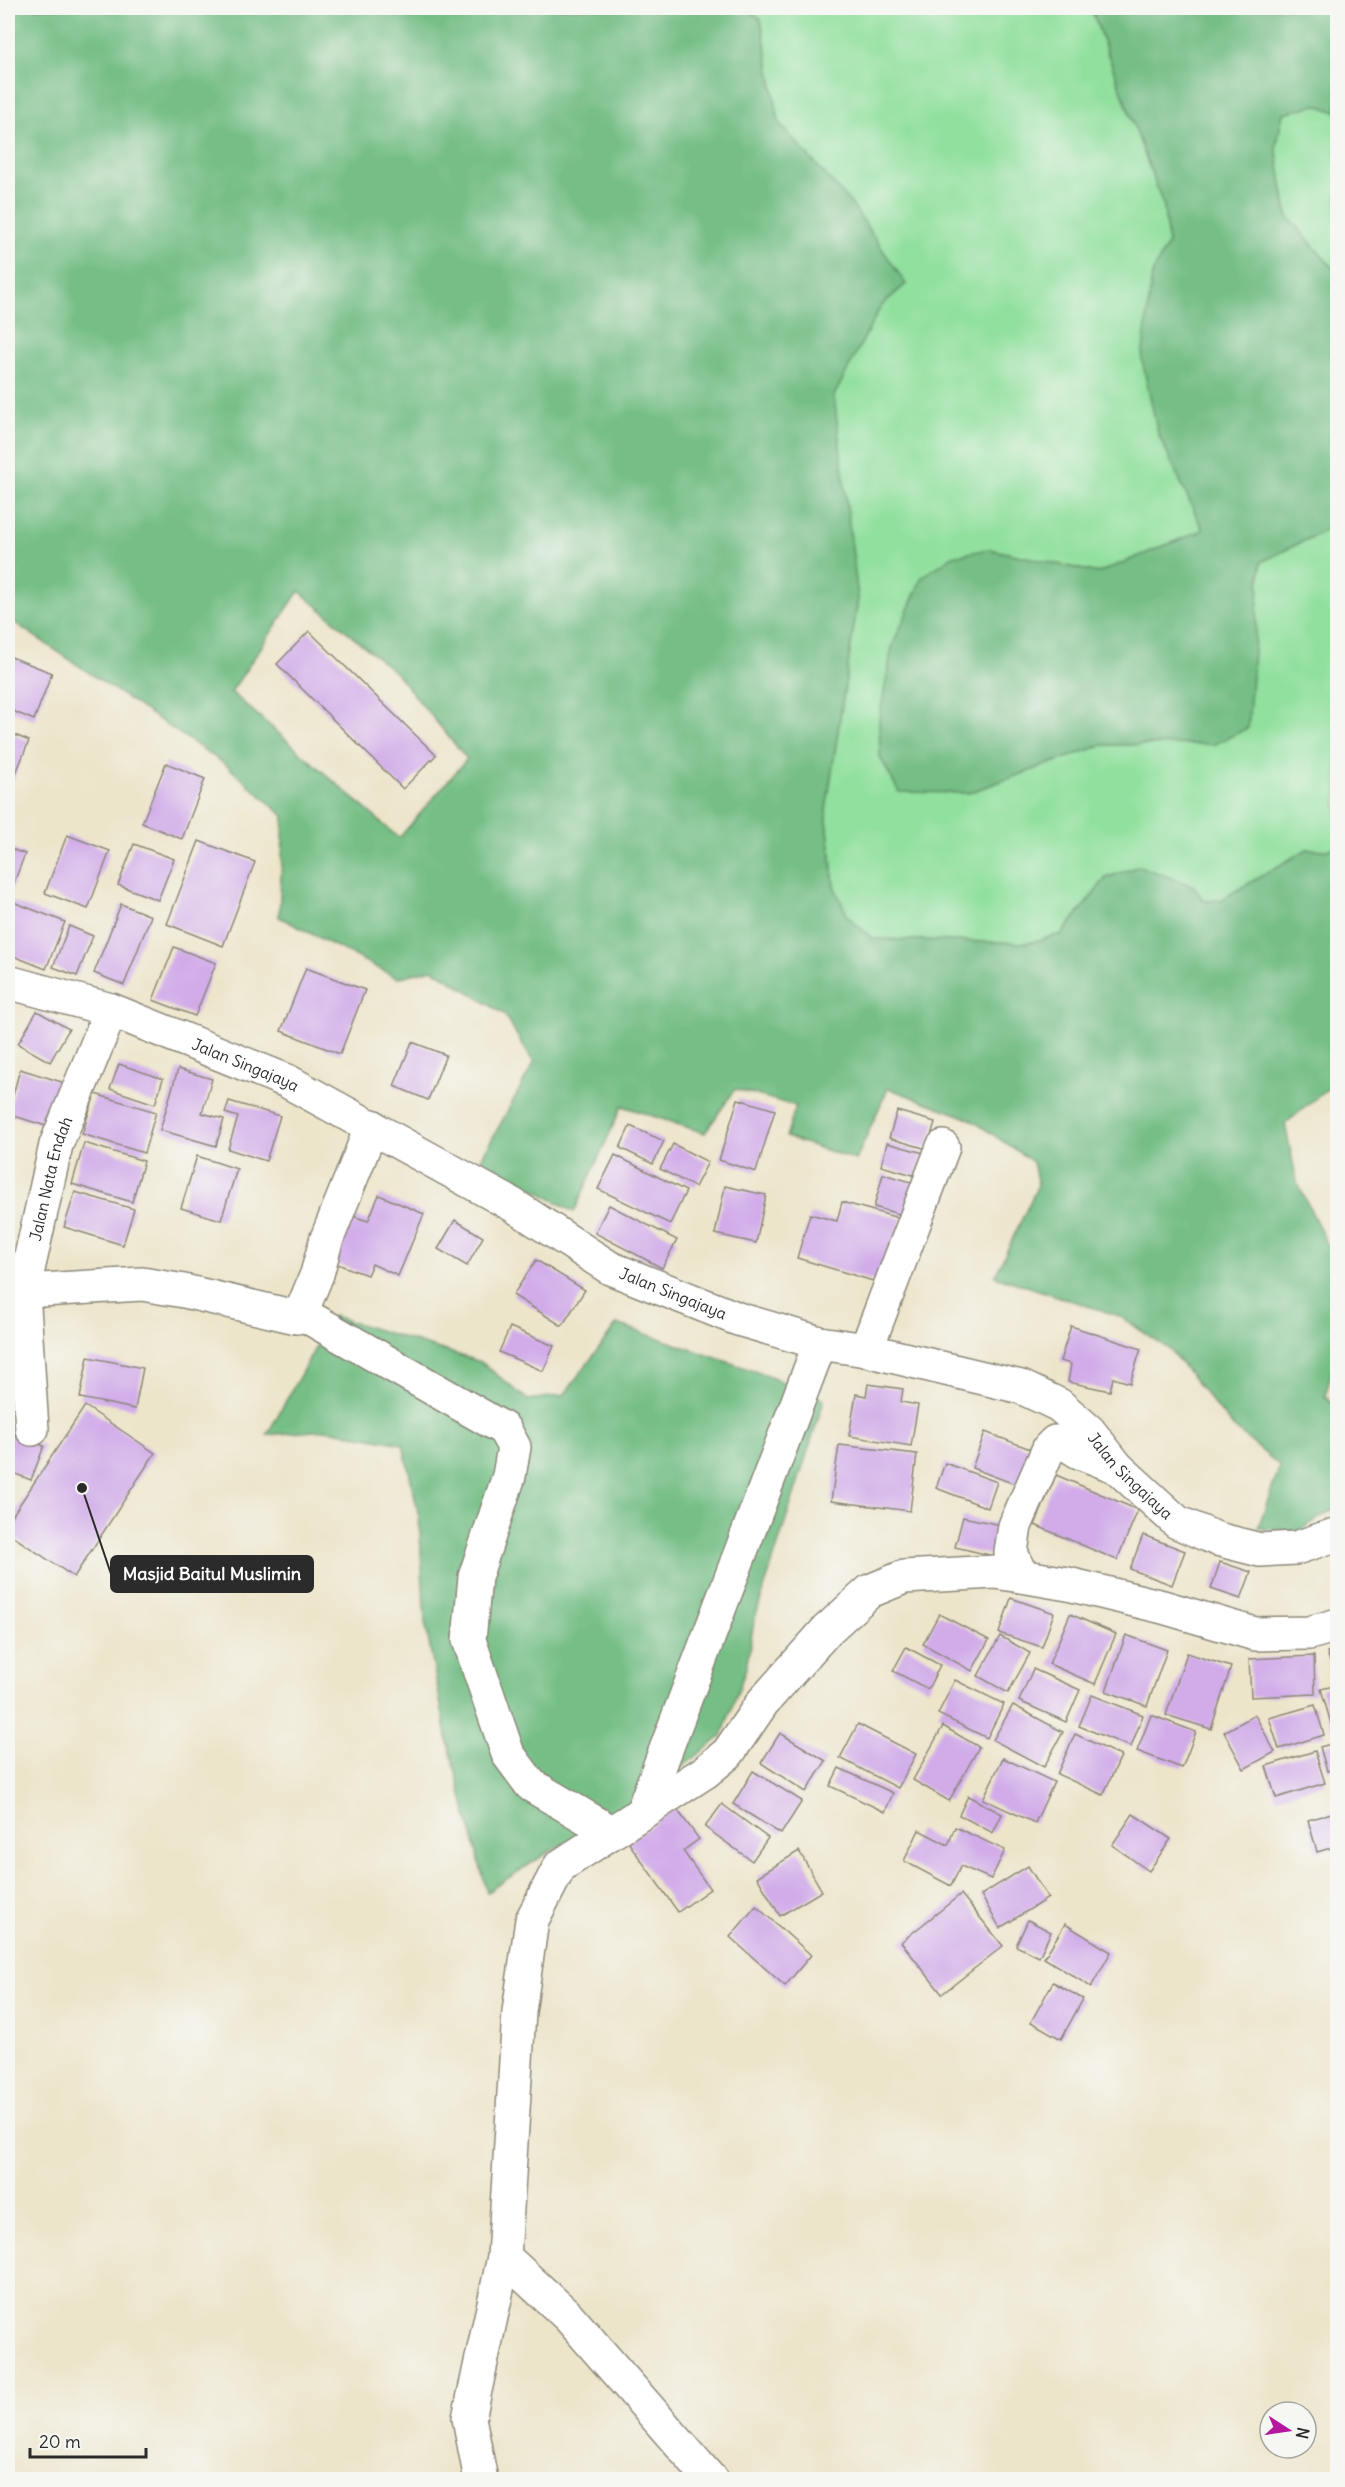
<svg xmlns="http://www.w3.org/2000/svg" width="1345" height="2487" viewBox="0 0 1345 2487" font-family="Delius,sans-serif">
<style>
.green{fill:#91e09e;stroke:#5e8664;stroke-width:1.5}
.forest{fill:#74be85;stroke:#507458;stroke-width:1.5;fill-rule:evenodd}
.building{fill:#d1ace9}
.lines{fill:none;stroke-linecap:round;stroke-linejoin:round}
.minor-casing{stroke:#8c887a;stroke-width:36}
.tertiary-casing{stroke:#8c887a;stroke-width:36}
.minor{stroke:#fff;stroke-width:33}
.tertiary{stroke:#fff;stroke-width:33}
.labels{text-anchor:middle;stroke-width:4.5;stroke-linejoin:round;paint-order:stroke}
.street-label{font-size:16px;fill:#2b2b2b;stroke:#f6f6f2}
.leader{fill:none;stroke:#2b2b2b;stroke-width:2}
.callout-dot{fill:#2b2b2b;stroke:#f6f6f2;stroke-width:2}
.callout{fill:#2b2b2b;stroke:#2b2b2b;stroke-width:2}
.callout-label{font-size:18px;text-anchor:middle;font-weight:bold;fill:#fff}
</style>
<rect width="100%" height="100%" fill="#f6f6f2"/>
<filter id="ink" filterUnits="userSpaceOnUse"><feTurbulence type="fractalNoise" baseFrequency=".0167" numOctaves="2"/><feDisplacementMap in="SourceGraphic" scale="12" xChannelSelector="R" yChannelSelector="G"/><feConvolveMatrix kernelMatrix="1 2 1 2 8 2 1 2 1" color-interpolation-filters="sRGB"/></filter>
<filter id="wash" filterUnits="userSpaceOnUse"><feTurbulence type="fractalNoise" baseFrequency=".008" numOctaves="4" result="noise"/><feDisplacementMap in="SourceGraphic" scale="24" xChannelSelector="R" yChannelSelector="G"/><feGaussianBlur stdDeviation="1.35" result="paint"/><feColorMatrix in="noise" values="0 0 0 0 0 0 0 0 0 0 0 0 0 0 0 0 0 1.4 0 .05"/><feComposite in="paint" operator="in"/></filter>
<g filter="url(#wash)">
<rect width="100%" height="100%" fill="#ede5ca"/>
<!-- green -->
<g class="green">
<path d="M747 8H1091L1164 207 1168 243 1152 274 1158 433 1203 530 1098 573 989 549 968 793 1102 745 1215 744 1247 728 1261 562 1326 530 1337 522V846L1327 850 1307 849 1221 900 1204 901 1106 878 1062 934 1028 943 873 939 848 917 834 886 826 810 858 599 833 396 881 306 853 206 779 123 761 20Z"/>
<path d="M1316 105 1337 112V273L1287 216 1276 147 1283 113Z"/>
</g>
<!-- forest -->
<g class="forest">
<path d="M8 8H747L761 20 779 123 853 206 906 284 881 306 834 396 858 599 826 810 834 886 848 917 873 939 1028 943 1062 934 1106 878 1139 866 1194 886 1204 901 1221 900 1307 849 1327 850 1337 846V1081L1285 1124 1297 1182 1337 1264V1354L1325 1396 1337 1410V1507L1297 1532 1258 1528 1280 1466 1233 1427 1170 1350 1119 1316 995 1276 1038 1185 1033 1162 970 1119 888 1088 856 1160 786 1137 796 1106 735 1089 705 1133 622 1106 574 1212 481 1159 534 1063 504 1014 433 969 397 978 279 917 284 816 226 765 8 618ZM299 591 396 673 467 759 399 838 231 692Z"/>
<path d="M1091 8H1337V112L1316 105 1283 113 1276 147 1287 216 1337 273V522L1326 530 1261 562 1248 728 1215 744 1102 745 968 793 899 792 880 757 879 720 892 647 922 577 953 556 989 549 1098 573 1203 530 1158 433 1142 360 1152 274 1168 243 1164 207Z"/>
<path d="M333 1316 481 1362 528 1400 564 1395 617 1324 763 1374 824 1400 754 1621 746 1668 722 1736 626 1811 547 1853 487 1892 448 1742 425 1622 419 1516 403 1444 327 1430 267 1435Z"/>
</g>
<g id="blocks">
<!-- building -->
<g class="building">
<path d="M309 631 436 755 403 789 277 664Z"/>
<path d="M11 657 52 673 34 720 8 709V667Z"/>
<path d="M8 732 29 741 8 793Z"/>
<path d="M166 763 205 779 182 839 142 823Z"/>
<path d="M67 835 110 851 88 909 45 893Z"/>
<path d="M199 841 255 862 223 946 167 924Z"/>
<path d="M134 844 174 859 158 900 118 885Z"/>
<path d="M8 848 25 854 10 893 8 892Z"/>
<path d="M8 900 65 922 46 969 8 954Z"/>
<path d="M121 904 151 916 124 985 94 973Z"/>
<path d="M69 926 93 936 77 976 53 967Z"/>
<path d="M174 947 216 963 195 1016 153 1000Z"/>
<path d="M306 968 365 990 340 1054 281 1031Z"/>
<path d="M37 1011 69 1029 50 1062 18 1044Z"/>
<path d="M412 1042 446 1055 428 1100 394 1086Z"/>
<path d="M119 1064 163 1079 155 1104 110 1089Z"/>
<path d="M20 1069 65 1083 52 1128 8 1114Z"/>
<path d="M178 1069 212 1079 202 1113 224 1119 216 1146 160 1130Z"/>
<path d="M95 1094 156 1112 144 1153 82 1134Z"/>
<path d="M738 1099 775 1110 756 1172 719 1160Z"/>
<path d="M229 1101 280 1116 266 1161 228 1149 238 1117 225 1113Z"/>
<path d="M897 1111 935 1122 927 1149 889 1138Z"/>
<path d="M630 1126 664 1141 653 1164 620 1148Z"/>
<path d="M84 1143 144 1161 132 1202 72 1184Z"/>
<path d="M887 1143 924 1153 917 1176 881 1166Z"/>
<path d="M673 1144 708 1162 695 1187 660 1169Z"/>
<path d="M615 1155 686 1191 670 1224 598 1189Z"/>
<path d="M197 1156 237 1169 221 1220 181 1208Z"/>
<path d="M883 1174 915 1183 906 1216 874 1207Z"/>
<path d="M725 1186 766 1195 756 1243 715 1234Z"/>
<path d="M75 1192 134 1209 123 1245 64 1227Z"/>
<path d="M379 1195 424 1214 398 1276 372 1264 367 1275 332 1262 349 1215 368 1221Z"/>
<path d="M842 1202 902 1219 883 1284 797 1258 810 1214 837 1221Z"/>
<path d="M609 1205 677 1240 662 1268 595 1233Z"/>
<path d="M455 1220 483 1237 467 1266 438 1249Z"/>
<path d="M536 1260 585 1290 562 1326 513 1295Z"/>
<path d="M1071 1326 1141 1349 1130 1383 1113 1378 1110 1391 1068 1382 1071 1364 1060 1361Z"/>
<path d="M510 1327 554 1346 543 1371 499 1352Z"/>
<path d="M88 1357 143 1368 135 1409 80 1398Z"/>
<path d="M23 1366 25 1408 8 1409V1367Z"/>
<path d="M868 1384 903 1389 901 1402 918 1405 911 1446 849 1436 856 1394 866 1396Z"/>
<path d="M85 1406 155 1453 74 1577 8 1533V1522Z"/>
<path d="M8 1432 44 1446 31 1480 8 1471Z"/>
<path d="M985 1432 1033 1450 1020 1486 972 1468Z"/>
<path d="M839 1445 917 1454 910 1511 831 1501Z"/>
<path d="M945 1463 997 1482 988 1508 936 1488Z"/>
<path d="M1056 1475 1138 1510 1117 1560 1035 1525Z"/>
<path d="M963 1517 1006 1526 998 1557 955 1547Z"/>
<path d="M1143 1535 1185 1551 1172 1585 1130 1569Z"/>
<path d="M1220 1562 1251 1572 1241 1599 1211 1589Z"/>
<path d="M1011 1598 1054 1613 1042 1647 999 1633Z"/>
<path d="M939 1614 989 1640 972 1671 923 1644Z"/>
<path d="M1070 1614 1116 1634 1095 1684 1049 1664Z"/>
<path d="M1126 1635 1167 1650 1147 1706 1106 1691Z"/>
<path d="M1000 1636 1030 1653 1008 1693 978 1676Z"/>
<path d="M906 1647 940 1665 928 1689 893 1671Z"/>
<path d="M1338 1649V1678H1335L1327 1652Z"/>
<path d="M1187 1653 1231 1667 1211 1729 1166 1715Z"/>
<path d="M1314 1656 1315 1694 1251 1697 1249 1659Z"/>
<path d="M1033 1669 1080 1690 1066 1722 1019 1701Z"/>
<path d="M955 1680 1004 1704 987 1738 938 1714Z"/>
<path d="M1338 1685V1734H1334L1321 1689Z"/>
<path d="M1092 1695 1143 1715 1131 1747 1079 1726Z"/>
<path d="M1013 1705 1063 1732 1044 1767 993 1740Z"/>
<path d="M1315 1705 1324 1735 1279 1749 1269 1718Z"/>
<path d="M1151 1715 1196 1732 1182 1768 1137 1751Z"/>
<path d="M1255 1715 1275 1752 1244 1769 1224 1732Z"/>
<path d="M858 1724 916 1754 898 1788 840 1758Z"/>
<path d="M943 1726 979 1747 949 1801 913 1780Z"/>
<path d="M780 1733 826 1761 806 1792 761 1763Z"/>
<path d="M1075 1734 1121 1756 1103 1795 1057 1774Z"/>
<path d="M1338 1742V1768L1327 1771 1320 1747Z"/>
<path d="M1315 1751 1325 1783 1276 1798 1266 1766Z"/>
<path d="M1003 1758 1054 1782 1035 1823 983 1799Z"/>
<path d="M839 1768 893 1793 885 1812 830 1786Z"/>
<path d="M753 1771 802 1801 781 1834 733 1804Z"/>
<path d="M968 1796 1002 1814 993 1833 959 1815Z"/>
<path d="M722 1804 768 1838 752 1861 705 1827Z"/>
<path d="M676 1808 699 1839 683 1851 710 1889 678 1912 628 1842Z"/>
<path d="M1338 1811V1846L1317 1852 1308 1820Z"/>
<path d="M1133 1814 1171 1839 1149 1871 1112 1845Z"/>
<path d="M955 1827 1005 1850 991 1879 961 1866 951 1886 904 1861 919 1830 948 1845Z"/>
<path d="M799 1851 822 1891 780 1916 757 1877Z"/>
<path d="M1028 1866 1048 1898 1000 1928 981 1895Z"/>
<path d="M961 1894 1003 1946 942 1994 901 1942Z"/>
<path d="M756 1906 811 1955 785 1986 730 1937Z"/>
<path d="M1028 1920 1051 1932 1039 1957 1016 1946Z"/>
<path d="M1065 1924 1111 1952 1091 1987 1044 1958Z"/>
<path d="M1053 1982 1083 1999 1061 2039 1031 2022Z"/>
</g>
</g>
</g>
<g filter="url(#ink)">
<use href="#blocks" fill-opacity="0" stroke="#8c887a" stroke-width="1.5"/>
<g class="lines">
<defs>
<g id="minor">
<path d="M8 1292 142 1284 184 1291 296 1317 301 1313 317 1274 326 1241 372 1126"/>
<path d="M301 1313 504 1429 514 1447 509 1476 475 1577 469 1640 508 1754 531 1785 611 1832"/>
<path d="M866 1350 943 1147"/>
<path id="s1" d="M32 1429 23 1292 56 1145 111 1010"/>
<path d="M1021 1576 1011 1552 1015 1526 1049 1448 1055 1442H1063L1079 1452 1117 1467"/>
<path d="M643 1810 820 1343"/>
<path d="M504 2257 568 2316 711 2480"/>
<path d="M481 2480 469 2418 504 2257 519 2012 532 1920 560 1866 705 1772 728 1753 763 1702 827 1630 870 1591 904 1577 995 1572 1021 1576 1068 1584 1163 1607 1255 1634 1309 1633 1338 1625"/>
</g>
<g id="tertiary">
<path id="s2" d="M8 982 111 1010 287 1081 513 1205 610 1268 738 1319 820 1343 866 1350 1021 1387 1059 1405 1089 1431 1117 1467 1177 1522 1217 1539 1260 1550 1296 1548 1338 1534"/>
</g>
</defs>
<!-- minor casing -->
<use href="#minor" class="minor-casing"/>
<!-- tertiary casing -->
<use href="#tertiary" class="tertiary-casing"/>
<!-- minor -->
<use href="#minor" class="minor"/>
<!-- tertiary -->
<use href="#tertiary" class="tertiary"/>
</g>
</g>
<g class="labels">
<!-- street labels -->
<g class="street-label">
<text dy="6" stroke="none"><textPath href="#s2" startOffset="252">Jalan Singajaya</textPath></text>
<text dy="6" stroke="none"><textPath href="#s1" startOffset="254">Jalan Nata Endah</textPath></text>
<text dy="6" stroke="none"><textPath href="#s2" startOffset="738">Jalan Singajaya</textPath></text>
<text dy="6" stroke="none"><textPath href="#s2" startOffset="1242">Jalan Singajaya</textPath></text>
</g>
</g>
<!-- callouts -->
<path class="leader" d="M82 1488L111 1574"/>
<circle class="callout-dot" cx="82" cy="1488" r="6"/>
<rect class="callout" x="111" y="1556" width="202" height="36" rx="6"/>
<g class="callout-label">
<text x="212" y="1580">Masjid Baitul Muslimin</text>
</g>
<!-- margin -->
<rect width="1345" height="2487" fill="none" stroke="#f6f6f2" stroke-width="30"/>
<!-- north arrow -->
<g transform="translate(1288 2430) rotate(102)"><circle r="28" fill="#f6f6f2" stroke="#a5a5a2" stroke-width="1.5"/>
<path d="M0-4.5L10 22L0 15L-10 22Z" fill="#b5179e"/>
<text y="-9" font-size="16" font-weight="bold" text-anchor="middle" fill="#2b2b2b">N</text>
</g>
<!-- scale -->
<path d="M30 2448v9h116v-9" fill="none" stroke="#2b2b2b" stroke-width="3"/>
<text x="39" y="2448" font-size="18" fill="#2b2b2b" stroke="#f6f6f2" stroke-width="4.5" paint-order="stroke">20 m</text>
</svg>
